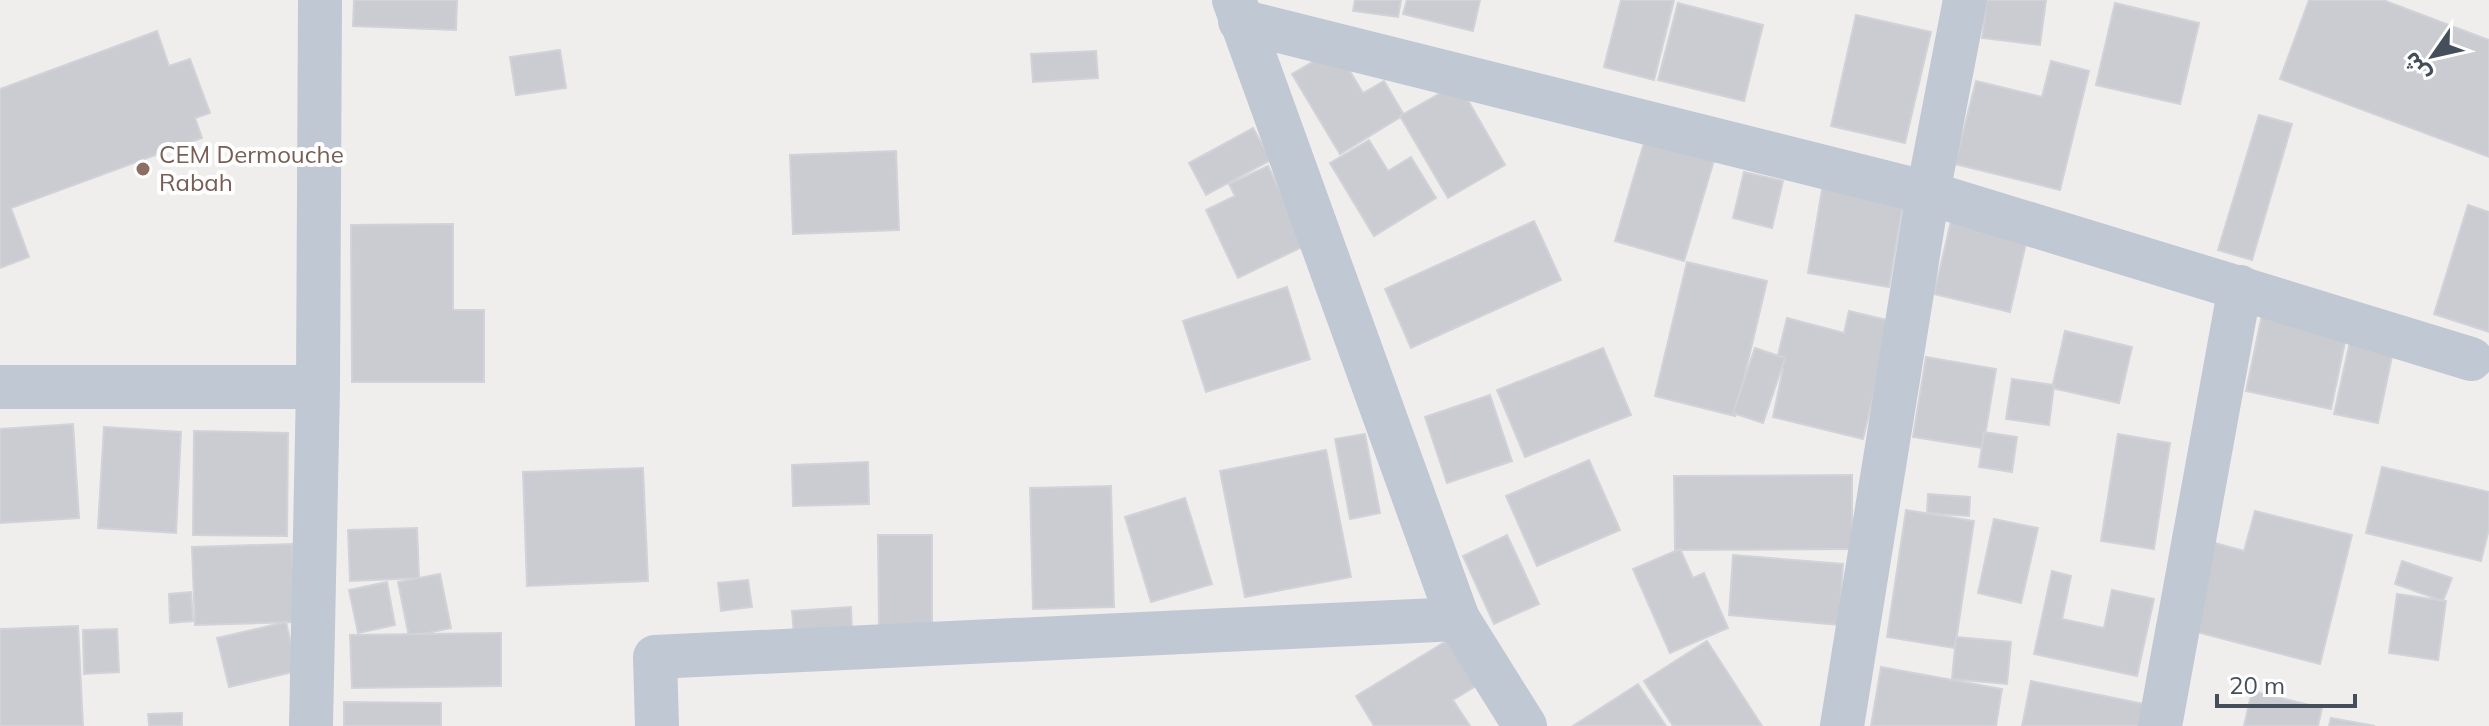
<svg xmlns="http://www.w3.org/2000/svg" width="2489" height="726" viewBox="0 0 2489 726" font-family="Mulish,'Noto Sans Arabic',sans-serif">
<style>
.building{fill:#caccd2;stroke:#d1d3d9;stroke-width:2}
.lines{fill:none;stroke-linecap:round;stroke-linejoin:round}
.street{stroke:#c0c8d3;stroke-width:44}
.education-dot{fill:#8d6e63;stroke:#fff;stroke-width:3}
.labels{text-anchor:middle;stroke-width:8;stroke-linejoin:round;paint-order:stroke}
.education-label{font-size:24px;fill:#785e54;stroke:#fff;text-anchor:start}
</style>
<rect width="100%" height="100%" fill="#f0eded"/>
<!-- building -->
<g class="building">
<path d="M354 0H457L456 30 353 26Z"/>
<path d="M1355 0H1401L1398 17 1353 11Z"/>
<path d="M1407 0H1480L1473 31 1403 14Z"/>
<path d="M1621 0H1674L1654 80 1604 67Z"/>
<path d="M1987 0H2046L2040 45 1982 38Z"/>
<path d="M2309 0H2383L2489 40V157L2280 79Z"/>
<path d="M1678 3 1763 25 1744 101 1658 80Z"/>
<path d="M2115 3 2199 23 2180 104 2096 85Z"/>
<path d="M1856 15 1931 32 1905 143 1831 126Z"/>
<path d="M157 31 169 66 190 59 210 113 195 118 202 138 11 208 29 257 0 268V89Z"/>
<path d="M1336 48 1363 93 1384 81 1404 115 1340 154 1292 74Z"/>
<path d="M560 50 566 88 516 95 510 57Z"/>
<path d="M1096 51 1098 78 1033 82 1031 54Z"/>
<path d="M2051 61 2089 71 2060 190 1955 164 1976 81 2042 97Z"/>
<path d="M1458 83 1505 165 1448 198 1400 116Z"/>
<path d="M2259 115 2292 124 2252 260 2218 250Z"/>
<path d="M1649 126 1718 147 1684 261 1615 241Z"/>
<path d="M1253 128 1271 160 1206 195 1189 163Z"/>
<path d="M1369 140 1388 171 1411 157 1436 198 1374 236 1330 163Z"/>
<path d="M896 151 899 230 793 234 790 155Z"/>
<path d="M1268 166 1306 245 1238 278 1206 210 1235 196 1229 184Z"/>
<path d="M1744 172 1783 181 1772 228 1733 218Z"/>
<path d="M1823 184 1904 198 1889 287 1808 273Z"/>
<path d="M2468 205 2489 212V332L2434 314Z"/>
<path d="M1534 221 1561 280 1411 348 1385 289Z"/>
<path d="M1951 221 2027 239 2010 312 1934 294Z"/>
<path d="M453 224V310H484V382H352L351 225Z"/>
<path d="M1687 262 1767 281 1735 416 1655 396Z"/>
<path d="M1287 287 1310 359 1206 392 1183 321Z"/>
<path d="M2263 310 2348 328 2331 409 2246 391Z"/>
<path d="M1849 311 1891 321 1863 439 1773 417 1783 369 1775 367 1787 318 1844 333Z"/>
<path d="M2065 331 2132 347 2119 403 2052 388Z"/>
<path d="M2351 337 2394 347 2378 423 2334 414Z"/>
<path d="M1603 348 1631 415 1525 457 1497 390Z"/>
<path d="M1755 348 1785 358 1763 423 1733 413Z"/>
<path d="M1926 357 1996 369 1983 448 1913 437Z"/>
<path d="M2012 379 2054 385 2049 425 2006 419Z"/>
<path d="M1490 395 1512 461 1447 483 1425 417Z"/>
<path d="M73 424 79 518 0 523V429Z"/>
<path d="M104 427 181 432 176 533 98 528Z"/>
<path d="M194 431 288 433 287 536 193 535Z"/>
<path d="M1984 432 2017 437 2012 472 1979 467Z"/>
<path d="M1365 434 1380 513 1350 519 1335 439Z"/>
<path d="M2118 434 2170 443 2154 549 2101 541Z"/>
<path d="M1326 450 1351 577 1245 597 1220 471Z"/>
<path d="M1589 460 1620 530 1537 566 1506 496Z"/>
<path d="M868 462 869 504 793 506 792 465Z"/>
<path d="M2382 467 2489 492V529L2481 561 2366 533Z"/>
<path d="M643 468 648 581 527 586 523 472Z"/>
<path d="M1852 475V549L1675 550 1674 476Z"/>
<path d="M1111 486 1114 607 1033 609 1030 488Z"/>
<path d="M1928 494 1970 497 1969 516 1927 513Z"/>
<path d="M1185 498 1212 584 1151 602 1125 517Z"/>
<path d="M1906 510 1974 521 1955 648 1887 637Z"/>
<path d="M2255 511 2352 535 2320 664 2193 631 2215 543 2244 551Z"/>
<path d="M1994 519 2038 528 2021 603 1978 593Z"/>
<path d="M417 528 419 578 350 581 348 530Z"/>
<path d="M878 535H932V626H879Z"/>
<path d="M1507 535 1539 604 1494 624 1463 556Z"/>
<path d="M292 544 295 622 195 625 192 547Z"/>
<path d="M1680 549 1693 578 1704 573 1728 628 1670 653 1633 569Z"/>
<path d="M1733 555 1843 564 1839 625 1729 615Z"/>
<path d="M2402 561 2452 578 2443 601 2395 584Z"/>
<path d="M2052 571 2071 576 2062 619 2104 628 2112 590 2154 599 2137 676 2034 654Z"/>
<path d="M440 574 451 628 409 637 398 582Z"/>
<path d="M748 580 752 607 721 611 718 583Z"/>
<path d="M387 582 395 625 358 633 349 590Z"/>
<path d="M191 592 193 621 170 623 169 594Z"/>
<path d="M2397 594 2446 601 2438 660 2389 653Z"/>
<path d="M851 607 852 631 794 635 792 611Z"/>
<path d="M286 622 297 671 229 687 217 638Z"/>
<path d="M78 626 83 726H0V629Z"/>
<path d="M117 629 119 672 84 674 83 630Z"/>
<path d="M501 633V686L352 688 350 635Z"/>
<path d="M1956 637 2011 642 2007 684 1952 679Z"/>
<path d="M1448 640 1476 686 1453 700 1470 726H1374L1356 696Z"/>
<path d="M1707 641 1762 726H1673L1644 681Z"/>
<path d="M1881 667 2002 689 1996 726H1871Z"/>
<path d="M2031 681 2149 705 2144 726H2022Z"/>
<path d="M1638 684 1666 726H1573Z"/>
<path d="M2252 691 2322 708 2318 726H2244Z"/>
<path d="M344 702 441 703V726H344Z"/>
<path d="M182 713V726H149L148 714Z"/>
<path d="M2331 718 2375 726H2329Z"/>
</g>
<g class="lines">
<!-- street -->
<g class="street">
<path d="M1234 0 1458 619 1525 726"/>
<path d="M1240 21 1928 193 2471 359"/>
<path d="M0 387H318"/>
<path d="M311 726 318 387 320 0"/>
<path d="M657 726 655 657 1458 619"/>
<path d="M1842 726 1928 193 1965 0"/>
<path d="M2160 726 2240 287"/>
</g>
</g>
<!-- markers -->
<circle class="education-dot" cx="143" cy="169" r="8"/>
<g class="labels">
<!-- education labels -->
<g class="education-label">
<text x="159" y="163">CEM Dermouche<tspan x="159" dy="28">Rabah</tspan></text>
</g>
</g>
<!-- north arrow -->
<g transform="translate(2433 56) rotate(236)" stroke="#ffffff" stroke-width="6" paint-order="stroke">
<path d="M0-6L14 30L0 20L-14 30Z" fill="#454f5c"/>
<text y="-12" font-size="22" font-weight="bold" text-anchor="middle" fill="#454f5c">ش</text>
</g>
<!-- scale -->
<path d="M2217 694v12h138v-12" fill="none" stroke="#454f5c" stroke-width="4"/>
<text x="2229" y="694" font-size="24" fill="#454f5c" stroke="#ffffff" stroke-width="6" paint-order="stroke">20 m</text>
</svg>
